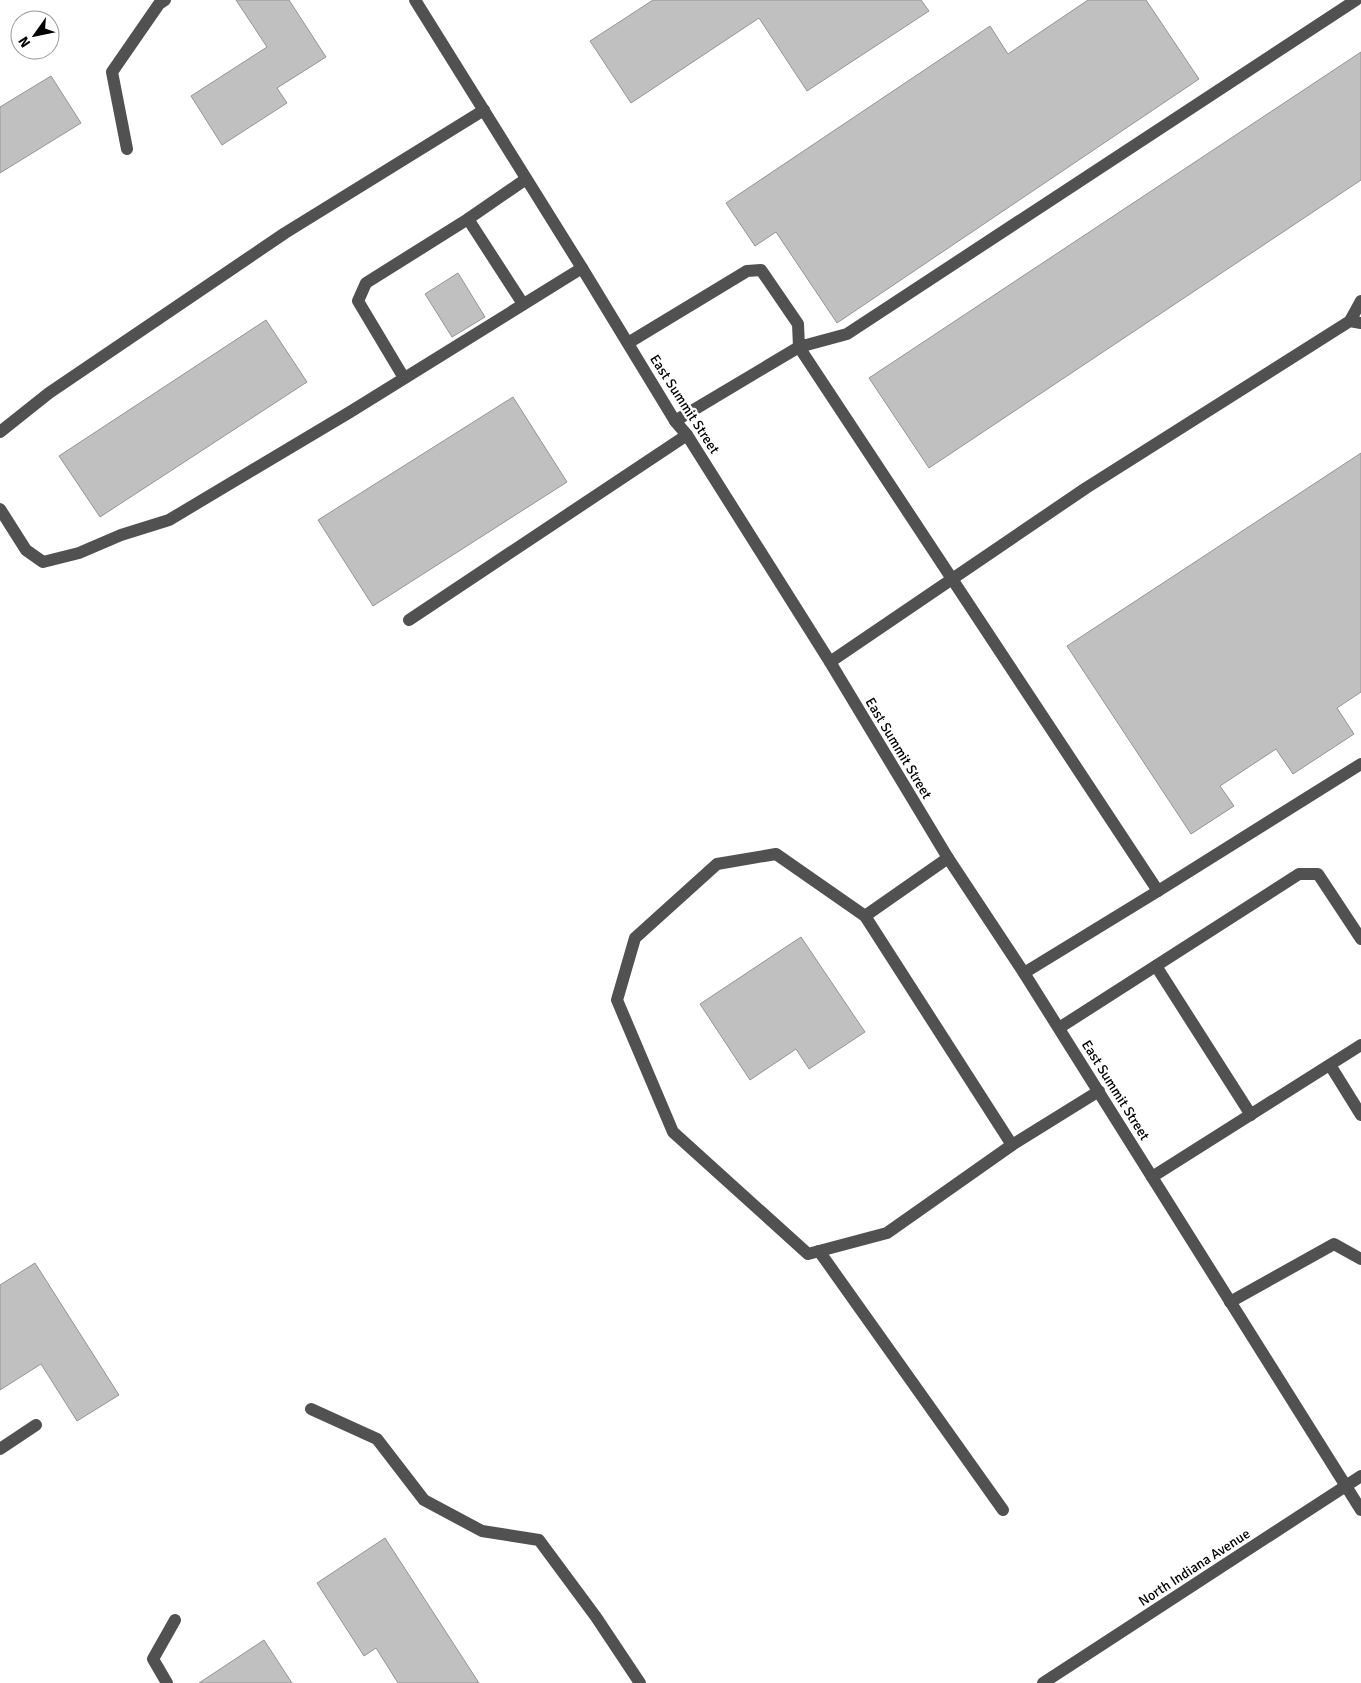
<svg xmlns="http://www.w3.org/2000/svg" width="1361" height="1683" viewBox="0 0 1361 1683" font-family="Signika,sans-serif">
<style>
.building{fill:#c0c0c0;stroke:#959595}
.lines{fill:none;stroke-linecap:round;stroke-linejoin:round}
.minor{stroke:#515151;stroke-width:12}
.labels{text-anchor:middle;stroke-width:5;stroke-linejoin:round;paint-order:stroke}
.street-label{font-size:14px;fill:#000;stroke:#fff}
</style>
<rect width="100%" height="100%" fill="#fff"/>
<!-- building -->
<g class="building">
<path d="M236 0H289L326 57 277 88 287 103 222 145 191 96 267 47Z"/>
<path d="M653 0H921L929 11 807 91 759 18 631 103 590 41Z"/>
<path d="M1088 0H1146L1199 79 837 323 776 232 755 246 726 203 990 26 1008 54Z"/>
<path d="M1361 52V180L929 468 869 378Z"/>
<path d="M51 76 81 123 0 173V107Z"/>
<path d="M458 273 485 317 452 337 425 294Z"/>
<path d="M266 320 307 382 100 517 59 456Z"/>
<path d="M513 397 567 482 373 606 318 520Z"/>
<path d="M1361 453V692L1337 708 1354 734 1293 774 1276 749 1220 786 1234 806 1191 834 1067 646Z"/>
<path d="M801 937 865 1032 809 1069 796 1049 750 1080 700 1004Z"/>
<path d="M35 1263 119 1395 77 1421 41 1364 0 1390V1285Z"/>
<path d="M385 1538 479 1683H398L376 1648 364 1656 317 1583Z"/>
<path d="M264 1640 292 1683H199Z"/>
</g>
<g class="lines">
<!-- minor -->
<g class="minor">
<path d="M415 0 582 268 675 421 687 435 830 662 948 858 1024 973 1361 1510"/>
<path d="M127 149 112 72 159 4 165 0"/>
<path d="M468 219 526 179"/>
<path d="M1350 321 1361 301"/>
<path d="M628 343 747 271 761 270 798 324 799 347 847 334 1356 0"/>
<path d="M404 378 358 301 366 283 468 219 523 304"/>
<path d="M675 421 799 347 1158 891"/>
<path d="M0 432 49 393 285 233 484 110"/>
<path d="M0 509 26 550 43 562 79 553 121 535 169 520 350 412 582 268"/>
<path d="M409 620 687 435"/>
<path d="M830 662 1086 488 1350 321 1361 323"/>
<path d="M948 858 865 916 776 854 717 864 635 938 617 1000 673 1132 808 1254 887 1233 1012 1145 1099 1091"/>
<path d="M865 916 1012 1145"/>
<path d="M1156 966 1251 1115"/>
<path d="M1024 973 1158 891 1361 764"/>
<path d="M1059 1028 1299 874H1318L1361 939"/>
<path d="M1330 1065 1361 1115"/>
<path d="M1152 1177 1361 1045"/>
<path d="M819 1251 1003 1510"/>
<path d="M1230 1302 1334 1244 1361 1259"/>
<path d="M311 1409 377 1439 424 1500 482 1531 539 1540 596 1617 640 1683"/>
<path d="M0 1449 36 1425"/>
<path d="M167 1683 153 1659 175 1620"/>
<path d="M1043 1683 1361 1476"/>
</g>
</g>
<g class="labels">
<!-- street labels -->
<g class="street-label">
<text transform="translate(685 404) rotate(57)" y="5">East Summit Street</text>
<text transform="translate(899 748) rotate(59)" y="5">East Summit Street</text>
<text transform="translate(1116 1090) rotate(58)" y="5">East Summit Street</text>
<text transform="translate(1194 1567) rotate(-33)" y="5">North Indiana Avenue</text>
</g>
</g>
<!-- north arrow -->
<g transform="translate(35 35) rotate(237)"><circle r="24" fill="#ffffff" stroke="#999999"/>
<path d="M0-4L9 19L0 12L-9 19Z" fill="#000000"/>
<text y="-8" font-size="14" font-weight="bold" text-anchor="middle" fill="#000000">N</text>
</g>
</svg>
